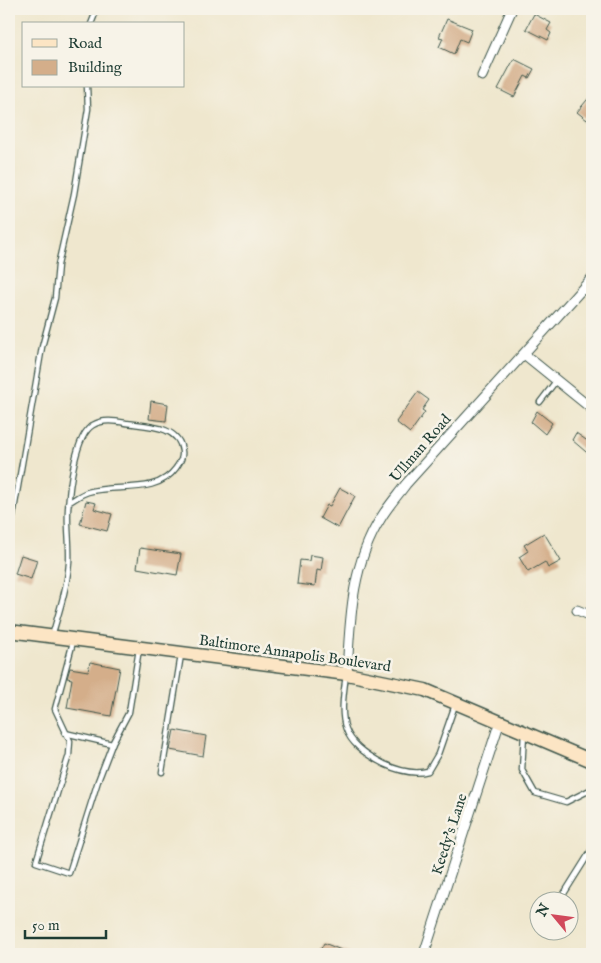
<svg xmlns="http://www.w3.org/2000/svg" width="601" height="963" viewBox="0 0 601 963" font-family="'IM FELL English',serif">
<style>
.building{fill:#d4ae8a}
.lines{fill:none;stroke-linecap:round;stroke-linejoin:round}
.lane-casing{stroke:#3e564b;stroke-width:7}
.street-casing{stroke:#3e564b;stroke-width:11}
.secondary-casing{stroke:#3e564b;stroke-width:15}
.lane{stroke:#fff;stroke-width:4.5}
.street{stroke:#fff;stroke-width:9}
.secondary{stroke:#fce5c4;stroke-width:12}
.labels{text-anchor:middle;stroke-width:5;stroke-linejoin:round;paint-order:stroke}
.street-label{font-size:15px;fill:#1f3d34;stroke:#f7f3e8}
</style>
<rect width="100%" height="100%" fill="#f7f3e8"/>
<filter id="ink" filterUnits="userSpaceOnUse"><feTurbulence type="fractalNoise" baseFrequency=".02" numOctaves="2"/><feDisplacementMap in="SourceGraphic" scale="10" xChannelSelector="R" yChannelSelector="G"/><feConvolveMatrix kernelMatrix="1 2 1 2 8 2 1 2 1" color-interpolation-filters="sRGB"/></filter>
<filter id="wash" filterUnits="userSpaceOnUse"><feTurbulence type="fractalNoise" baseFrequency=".0096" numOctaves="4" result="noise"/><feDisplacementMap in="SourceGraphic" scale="20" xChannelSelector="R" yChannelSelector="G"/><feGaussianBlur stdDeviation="1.12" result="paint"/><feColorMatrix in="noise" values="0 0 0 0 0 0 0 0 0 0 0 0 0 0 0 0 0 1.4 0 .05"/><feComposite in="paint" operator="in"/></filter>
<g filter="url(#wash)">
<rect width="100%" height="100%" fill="#efe7ce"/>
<g id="blocks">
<!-- building -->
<g class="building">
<path d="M534 14 551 23 547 30 551 33 548 40 526 29Z"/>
<path d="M447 19 472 29 467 42 460 39 454 54 439 47 443 38 439 37Z"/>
<path d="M514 59 534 69 529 78 525 76 514 97 498 89Z"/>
<path d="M592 94V114L587 120 577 112Z"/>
<path d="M418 392 429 400 422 410 425 412 410 433 396 422Z"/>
<path d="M151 401 168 404 166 421 149 419Z"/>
<path d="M537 411 552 423 545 434 531 422Z"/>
<path d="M576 433 592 444V457L572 440Z"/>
<path d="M340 488 355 496 338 528 320 518 327 505 330 506Z"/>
<path d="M86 501 96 503 94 509 112 514 107 531 80 524Z"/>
<path d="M544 533 561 561 548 568 545 562 528 572 519 557 528 551 524 545Z"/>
<path d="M140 548 181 554 177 575 137 568Z"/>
<path d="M21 555 37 560 31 579 15 574Z"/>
<path d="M310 555 323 557 321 571 317 570 315 586 297 584 300 560 309 561Z"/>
<path d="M90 662 120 668 111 716 67 708 72 679 67 678 70 668 88 671Z"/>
<path d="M174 730 206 736 203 756 170 750Z"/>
<path d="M324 943 351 954H318Z"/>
</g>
</g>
</g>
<g filter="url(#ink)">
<use href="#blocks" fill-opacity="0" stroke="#3e564b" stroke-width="1"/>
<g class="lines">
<defs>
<g id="lane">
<path d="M91 24 97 9"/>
<path d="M582 289 592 298"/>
<path d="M540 402 556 381"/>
<path d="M9 539 42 347 55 298 58 265 74 194 88 109 87 86"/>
<path d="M52 636C59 612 67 588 69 563 70 545 67 527 68 510 69 490 75 435 93 425 103 419 115 421 126 423 146 426 179 425 182 451 183 458 180 462 176 468 156 496 117 483 88 492 81 494 75 499 68 503"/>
<path d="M73 642 55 709 70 741 69 755 36 862 69 873 98 781 113 742 129 712 139 649"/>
<path d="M346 675C339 723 340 741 384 764 399 771 413 775 428 771L438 754 455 705"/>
<path d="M65 733 112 744"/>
<path d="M524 733 522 770 535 793 566 802 592 789"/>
<path d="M162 772 181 655"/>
<path d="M560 900 592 849"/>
</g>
<g id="street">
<path d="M482 76 512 9"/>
<path d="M524 354 592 409"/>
<path d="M577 610 592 616"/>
<path d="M347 674C350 620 351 565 381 518 388 506 398 495 406 484L592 278"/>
<path d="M424 954 500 721"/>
</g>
<path id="secondary" d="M9 631 347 674 425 690 592 761"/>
</defs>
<!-- lane casing -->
<use href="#lane" class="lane-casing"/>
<!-- street casing -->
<use href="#street" class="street-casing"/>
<!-- secondary casing -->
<use href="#secondary" class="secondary-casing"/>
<!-- lane -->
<use href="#lane" class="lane"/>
<!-- street -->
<use href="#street" class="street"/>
<!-- secondary -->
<use href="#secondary" class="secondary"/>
</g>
</g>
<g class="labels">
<!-- street labels -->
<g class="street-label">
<text transform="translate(420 448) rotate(-49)" y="5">Ullman Road</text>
<text transform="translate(295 653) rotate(8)" y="5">Baltimore Annapolis Boulevard</text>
<text transform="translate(449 834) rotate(-72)" y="5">Keedy's Lane</text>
</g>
</g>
<!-- margin -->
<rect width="601" height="963" fill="none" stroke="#f7f3e8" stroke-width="30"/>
<!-- legend -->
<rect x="22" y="22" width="162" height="65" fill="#f7f3e8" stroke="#a1aaa0"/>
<rect x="32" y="39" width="25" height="8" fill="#fce5c4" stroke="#a1aaa0"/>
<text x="68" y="48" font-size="15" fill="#1f3d34">Road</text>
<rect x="32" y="60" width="25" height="15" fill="#d4ae8a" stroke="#a1aaa0"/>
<text x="68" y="72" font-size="15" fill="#1f3d34">Building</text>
<!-- north arrow -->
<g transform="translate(554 916) rotate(299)"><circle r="24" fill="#f7f3e8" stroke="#a1aaa0"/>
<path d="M0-4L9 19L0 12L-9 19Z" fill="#d1495b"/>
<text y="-8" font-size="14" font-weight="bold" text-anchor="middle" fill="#1f3d34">N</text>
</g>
<!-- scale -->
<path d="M25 930v8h81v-8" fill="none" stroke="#1f3d34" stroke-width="2.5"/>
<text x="32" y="930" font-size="15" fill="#1f3d34" stroke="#f7f3e8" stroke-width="4" paint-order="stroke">50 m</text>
</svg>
